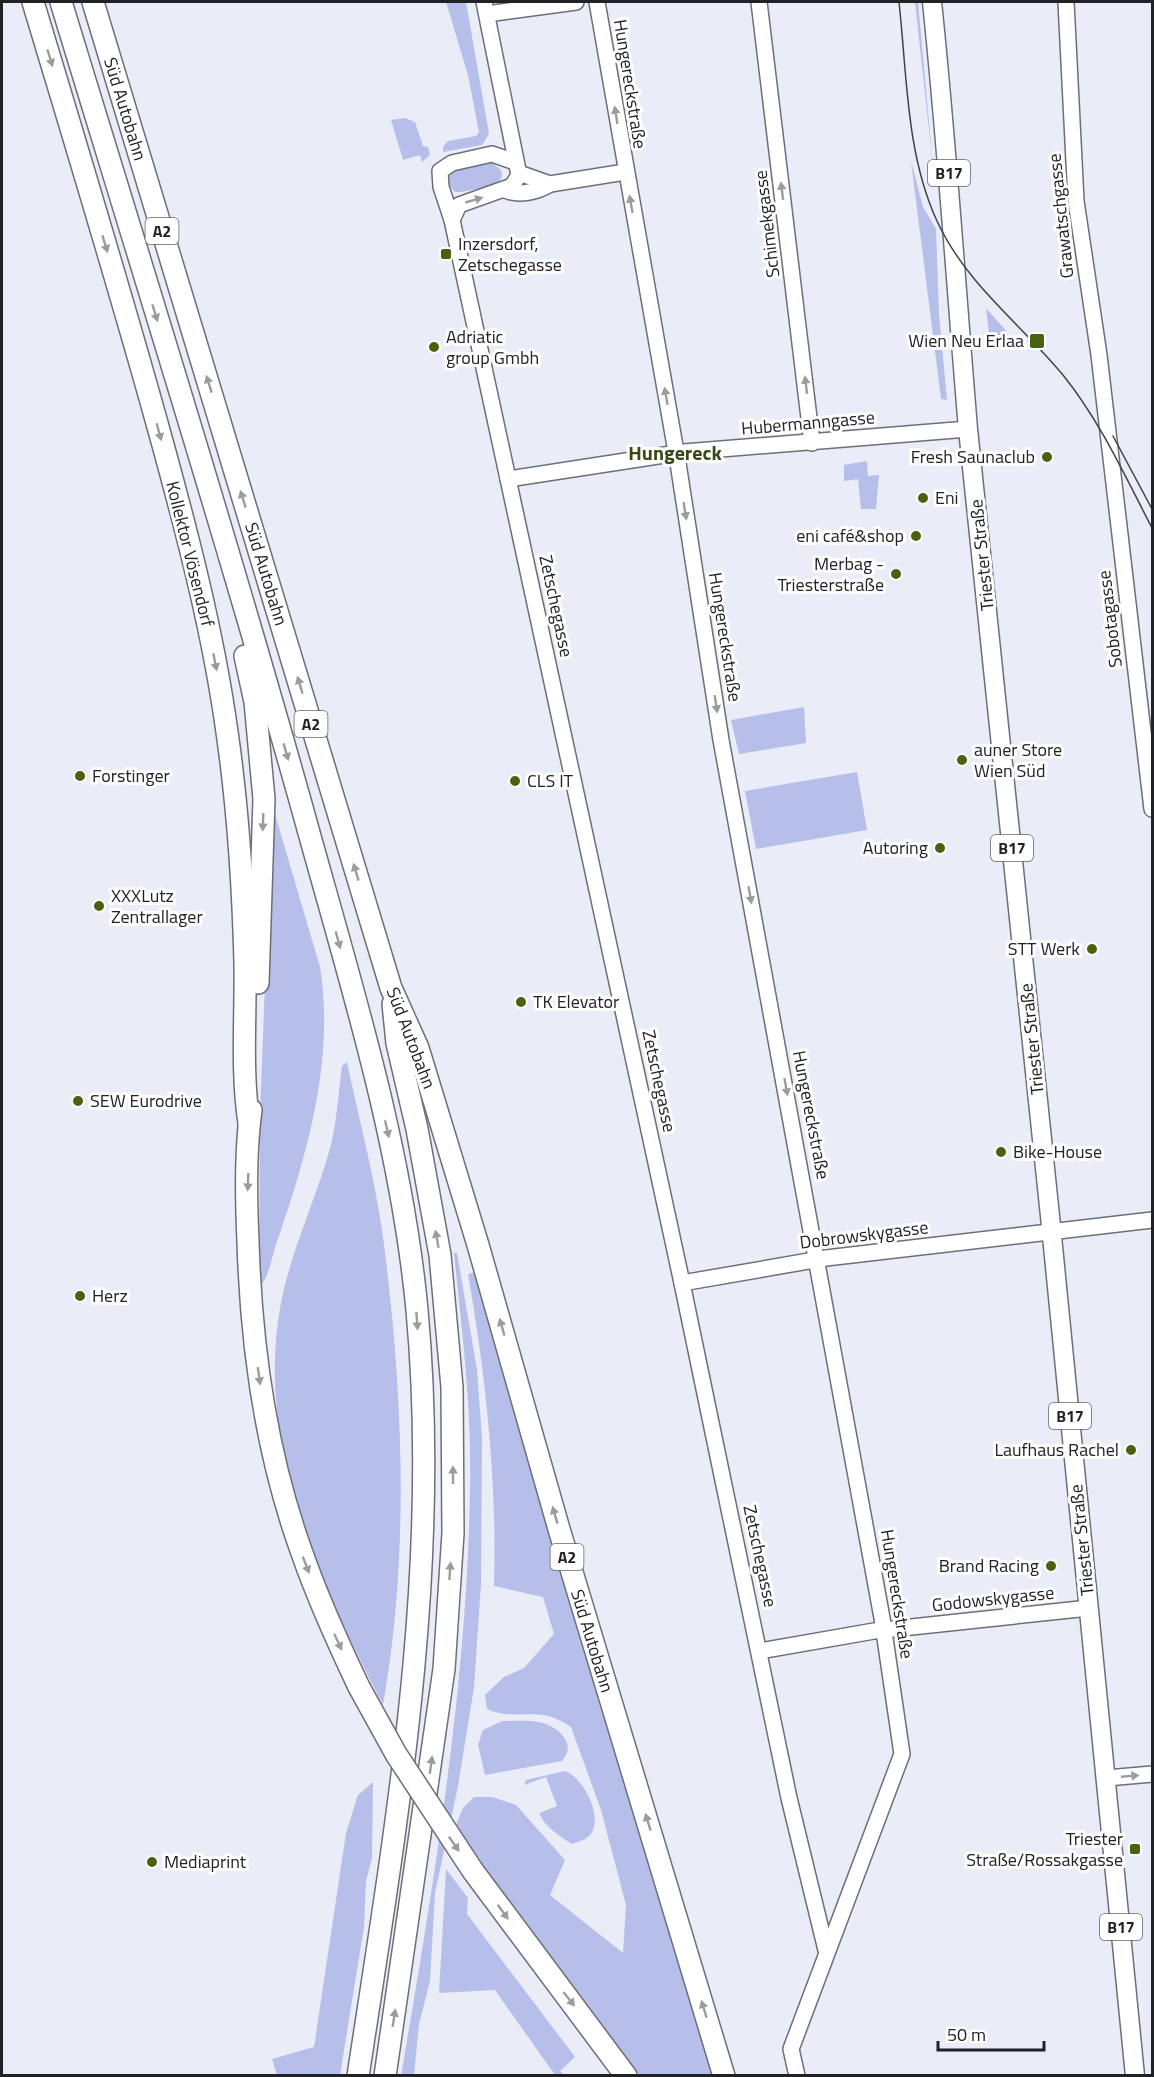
<svg xmlns="http://www.w3.org/2000/svg" width="1154" height="2077" viewBox="0 0 1154 2077" font-family="'Titillium Web',sans-serif">
<style>
.green{fill:#b5bfea}
.lines{fill:none;stroke-linecap:round;stroke-linejoin:round}
.minor-casing{stroke:#6c6f78;stroke-width:18}
.major-casing{stroke:#6c6f78;stroke-width:21}
.highway-casing{stroke:#6c6f78;stroke-width:24}
.minor{stroke:#fff;stroke-width:15}
.major{stroke:#fff;stroke-width:18}
.highway{stroke:#fff;stroke-width:21}
.tram{stroke:#404247;stroke-width:1.5}
.highway-bridge-casing{stroke:#6c6f78;stroke-width:24;stroke-linecap:butt}
.highway-bridge{stroke:#fff;stroke-width:21}
.oneway{fill:#9b9c9d}
.poi-dot{fill:#4a620f;stroke:#fff;stroke-width:2}
.labels{text-anchor:middle;stroke-width:6;stroke-linejoin:round;paint-order:stroke}
.shield{fill:#fff;stroke:#646467;stroke-width:1.5}
.shield-label{font-size:16px;font-weight:bold;fill:#212226}
.street-label{font-size:18px;fill:#212226;stroke:#fff}
.poi-label{font-size:18px;fill:#212226;stroke:#fff;text-anchor:start}
.neighbourhood-label{font-size:20px;font-weight:bold;fill:#394914;stroke:#fff}
</style>
<rect width="100%" height="100%" fill="#eaedf8"/>
<!-- green -->
<g class="green">
<path d="M446 2H466L489 134 482 145 443 152V147L448 141 476 136 479 132 468 75Z"/>
<path d="M915 2H918L933 166Z"/>
<path d="M405 118 415 122 423 146 428 147 430 155 422 162 420 155 403 160 391 120Z"/>
<path d="M911 161 923 207 936 229 939 315 947 400 941 399Z"/>
<path d="M491 162 501 170 502 176 497 185 461 192H455L448 185 450 173 463 167Z"/>
<path d="M986 308 1008 333 1010 341 990 342Z"/>
<path d="M867 461 868 476 879 475 876 509H861L858 479 844 481V465Z"/>
<path d="M804 707 806 743 739 754 731 720Z"/>
<path d="M857 772 867 830 756 849 745 791Z"/>
<path d="M272 804 320 967C335 1059 307 1155 277 1242 272 1255 269 1278 259 1288L260 1113Z"/>
<path d="M347 1062C359 1120 375 1178 383 1237 403 1390 410 1552 383 1705 320 1584 254 1442 281 1303 290 1254 315 1201 329 1152 337 1125 338 1094 342 1066Z"/>
<path d="M454 1253H457L477 1370 482 1438 481 1584 474 1687 458 1786 435 1893 430 1981 419 2024 414 2075 401 2076C434 1882 467 1686 470 1489 472 1410 462 1332 454 1253Z"/>
<path d="M475 1272 714 2075H639L513 1908 456 1825 463 1808 474 1797H492L516 1805 565 1860 550 1895 623 1953 626 1905 601 1810 571 1727C537 1703 516 1723 487 1709L485 1695 504 1677 524 1668 554 1634 543 1597 494 1586C497 1481 486 1377 468 1274Z"/>
<path d="M502 1721C525 1721 551 1717 565 1739 570 1747 568 1753 562 1761L485 1775 478 1745 483 1730Z"/>
<path d="M565 1771C583 1778 602 1813 592 1832 588 1840 580 1841 572 1844 559 1836 545 1827 539 1813L557 1806 546 1777 524 1785 526 1780Z"/>
<path d="M373 1782 372 1858 366 1881 364 1927 340 2075H277L272 2059 314 2047 346 1833 358 1795Z"/>
<path d="M446 1869 468 1898 467 1914 575 2057 560 2071 564 2075H555L495 1990 439 1993Z"/>
</g>
<g class="lines">
<defs>
<g id="minor">
<path d="M597 2 678 463 721 740 882 1618 902 1754 791 2049 797 2076"/>
<path d="M759 2 812 443"/>
<path d="M1066 2 1076 201 1099 355 1152 809"/>
<path d="M487 14 576 2"/>
<path d="M515 162 492 154 452 163 440 171 441 187 452 220 682 1283 789 1798 826 1950"/>
<path d="M519 173 550 184 625 172"/>
<path d="M505 190C519 196 537 192 550 184"/>
<path d="M452 220 459 205 512 186 519 175 484 2"/>
<path d="M508 479 684 452 968 429"/>
<path d="M682 1283 826 1258 1152 1220"/>
<path d="M760 1651 874 1631 1089 1608"/>
<path d="M1107 1778 1152 1774"/>
</g>
<path id="major" d="M932 2C947 144 956 286 968 429L1050 1216 1135 2076"/>
<g id="highway">
<path d="M33 2C76 145 120 289 160 434 187 532 213 631 227 732 238 808 243 886 245 962 246 1017 241 1070 249 1123"/>
<path d="M61 2C143 271 227 540 303 811 348 975 401 1140 417 1310 441 1570 397 1820 358 2076"/>
<path d="M93 2 391 988 418 1048 478 1245 559 1529 724 2076"/>
<path d="M245 656 255 702 264 799 258 983"/>
<path d="M251 1110C245 1152 246 1198 248 1241 251 1346 266 1454 302 1553 318 1599 338 1643 359 1687"/>
<path d="M473 1871 626 2076"/>
<path d="M385 2076 444 1669 453 1533 452 1387 440 1255 417 1129 397 1043 393 1004"/>
</g>
</defs>
<!-- minor casing -->
<use href="#minor" class="minor-casing"/>
<!-- major casing -->
<use href="#major" class="major-casing"/>
<!-- highway casing -->
<use href="#highway" class="highway-casing"/>
<!-- minor -->
<use href="#minor" class="minor"/>
<!-- major -->
<use href="#major" class="major"/>
<!-- highway -->
<use href="#highway" class="highway"/>
<!-- tram -->
<g class="tram">
<path d="M899 2C907 74 906 154 937 221 966 284 1020 323 1063 375 1100 421 1125 476 1152 528"/>
<path d="M1113 436 1152 509"/>
</g>
<defs>
<path id="highway-bridge" d="M359 1687 396 1754 473 1871"/>
</defs>
<!-- highway-bridge casing -->
<use href="#highway-bridge" class="highway-bridge-casing"/>
<!-- highway-bridge -->
<use href="#highway-bridge" class="highway-bridge"/>
</g>
<!-- one-way arrows -->
<defs><path id="oneway-solid" d="M-6-.8H1V-3.2L6.5 0L1 3.2V.8H-6Z" transform="scale(1.5)"/></defs>
<g class="oneway">
<use href="#oneway-solid" transform="translate(50 58) rotate(73)"/>
<use href="#oneway-solid" transform="translate(616 115) rotate(-99)"/>
<use href="#oneway-solid" transform="translate(782 191) rotate(-97)"/>
<use href="#oneway-solid" transform="translate(474 200) rotate(-16)"/>
<use href="#oneway-solid" transform="translate(631 204) rotate(-100)"/>
<use href="#oneway-solid" transform="translate(105 244) rotate(73)"/>
<use href="#oneway-solid" transform="translate(155 313) rotate(73)"/>
<use href="#oneway-solid" transform="translate(209 384) rotate(-107)"/>
<use href="#oneway-solid" transform="translate(806 385) rotate(-97)"/>
<use href="#oneway-solid" transform="translate(666 396) rotate(-100)"/>
<use href="#oneway-solid" transform="translate(159 432) rotate(75)"/>
<use href="#oneway-solid" transform="translate(243 499) rotate(-107)"/>
<use href="#oneway-solid" transform="translate(685 511) rotate(81)"/>
<use href="#oneway-solid" transform="translate(215 662) rotate(79)"/>
<use href="#oneway-solid" transform="translate(300 685) rotate(-107)"/>
<use href="#oneway-solid" transform="translate(716 704) rotate(81)"/>
<use href="#oneway-solid" transform="translate(286 752) rotate(74)"/>
<use href="#oneway-solid" transform="translate(263 822) rotate(92)"/>
<use href="#oneway-solid" transform="translate(356 872) rotate(-107)"/>
<use href="#oneway-solid" transform="translate(750 895) rotate(80)"/>
<use href="#oneway-solid" transform="translate(338 940) rotate(75)"/>
<use href="#oneway-solid" transform="translate(786 1087) rotate(80)"/>
<use href="#oneway-solid" transform="translate(387 1129) rotate(77)"/>
<use href="#oneway-solid" transform="translate(248 1182) rotate(92)"/>
<use href="#oneway-solid" transform="translate(437 1239) rotate(-100)"/>
<use href="#oneway-solid" transform="translate(417 1321) rotate(86)"/>
<use href="#oneway-solid" transform="translate(502 1327) rotate(-106)"/>
<use href="#oneway-solid" transform="translate(259 1376) rotate(82)"/>
<use href="#oneway-solid" transform="translate(453 1475) rotate(-90)"/>
<use href="#oneway-solid" transform="translate(555 1515) rotate(-106)"/>
<use href="#oneway-solid" transform="translate(306 1565) rotate(69)"/>
<use href="#oneway-solid" transform="translate(450 1571) rotate(-86)"/>
<use href="#oneway-solid" transform="translate(338 1642) rotate(65)"/>
<use href="#oneway-solid" transform="translate(431 1765) rotate(-82)"/>
<use href="#oneway-solid" transform="translate(1130 1776) rotate(-5)"/>
<use href="#oneway-solid" transform="translate(648 1822) rotate(-107)"/>
<use href="#oneway-solid" transform="translate(454 1844) rotate(55)"/>
<use href="#oneway-solid" transform="translate(503 1912) rotate(54)"/>
<use href="#oneway-solid" transform="translate(569 1999) rotate(52)"/>
<use href="#oneway-solid" transform="translate(704 2009) rotate(-107)"/>
<use href="#oneway-solid" transform="translate(394 2018) rotate(-81)"/>
</g>
<!-- markers -->
<g class="poi-dot">
<rect x="440" y="248" width="12" height="12" rx="3"/>
<rect x="1029" y="333" width="16" height="16" rx="3"/>
<circle cx="434" cy="347" r="6"/>
<circle cx="1047" cy="457" r="6"/>
<circle cx="923" cy="498" r="6"/>
<circle cx="916" cy="536" r="6"/>
<circle cx="896" cy="574" r="6"/>
<circle cx="962" cy="760" r="6"/>
<circle cx="80" cy="776" r="6"/>
<circle cx="515" cy="781" r="6"/>
<circle cx="940" cy="848" r="6"/>
<circle cx="99" cy="906" r="6"/>
<circle cx="1092" cy="949" r="6"/>
<circle cx="521" cy="1002" r="6"/>
<circle cx="78" cy="1101" r="6"/>
<circle cx="1001" cy="1152" r="6"/>
<circle cx="80" cy="1296" r="6"/>
<circle cx="1131" cy="1450" r="6"/>
<circle cx="1051" cy="1566" r="6"/>
<rect x="1129" y="1843" width="12" height="12" rx="3"/>
<circle cx="152" cy="1862" r="6"/>
</g>
<g class="labels">
<!-- shield labels -->
<g class="shield">
<rect x="928" y="160" width="42" height="26" rx="4.5"/>
<rect x="145.5" y="218" width="33" height="26" rx="4.5"/>
<rect x="294.5" y="711" width="33" height="26" rx="4.5"/>
<rect x="991" y="835" width="42" height="26" rx="4.5"/>
<rect x="1049" y="1403" width="42" height="26" rx="4.5"/>
<rect x="550.5" y="1544" width="33" height="26" rx="4.5"/>
<rect x="1100" y="1914" width="42" height="26" rx="4.5"/>
</g>
<g class="shield-label">
<text x="949" y="179">B17</text>
<text x="162" y="237">A2</text>
<text x="311" y="730">A2</text>
<text x="1012" y="854">B17</text>
<text x="1070" y="1422">B17</text>
<text x="567" y="1563">A2</text>
<text x="1121" y="1933">B17</text>
</g>
<!-- street labels -->
<g class="street-label">
<text transform="translate(630 84) rotate(81)" y="6">Hungereckstraße</text>
<text transform="translate(125 109) rotate(73)" y="6">Süd Autobahn</text>
<text transform="translate(1061 216) rotate(-96)" y="6">Grawatschgasse</text>
<text transform="translate(767 224) rotate(-97)" y="6">Schimekgasse</text>
<text transform="translate(808 423) rotate(-5)" y="6">Hubermanngasse</text>
<text transform="translate(190 554) rotate(76)" y="6">Kollektor Vösendorf</text>
<text transform="translate(982 555) rotate(-96)" y="6">Triester Straße</text>
<text transform="translate(266 574) rotate(73)" y="6">Süd Autobahn</text>
<text transform="translate(556 606) rotate(78)" y="6">Zetschegasse</text>
<text transform="translate(1110 619) rotate(-97)" y="6">Sobotagasse</text>
<text transform="translate(725 637) rotate(81)" y="6">Hungereckstraße</text>
<text transform="translate(411 1038) rotate(69)" y="6">Süd Autobahn</text>
<text transform="translate(1032 1039) rotate(-96)" y="6">Triester Straße</text>
<text transform="translate(659 1081) rotate(78)" y="6">Zetschegasse</text>
<text transform="translate(811 1115) rotate(79)" y="6">Hungereckstraße</text>
<text transform="translate(864 1235) rotate(-7)" y="6">Dobrowskygasse</text>
<text transform="translate(1082 1540) rotate(-96)" y="6">Triester Straße</text>
<text transform="translate(760 1556) rotate(78)" y="6">Zetschegasse</text>
<text transform="translate(897 1594) rotate(81)" y="6">Hungereckstraße</text>
<text transform="translate(993 1599) rotate(-6)" y="6">Godowskygasse</text>
<text transform="translate(592 1641) rotate(73)" y="6">Süd Autobahn</text>
</g>
<!-- poi labels -->
<g class="poi-label">
<text x="458" y="250">Inzersdorf,<tspan x="458" dy="21">Zetschegasse</tspan></text>
<text x="446" y="343">Adriatic<tspan x="446" dy="21">group Gmbh</tspan></text>
<text x="1024" y="347" text-anchor="end">Wien Neu Erlaa</text>
<text x="1035" y="463" text-anchor="end">Fresh Saunaclub</text>
<text x="935" y="504">Eni</text>
<text x="904" y="542" text-anchor="end">eni café&amp;shop</text>
<text x="884" y="570" text-anchor="end">Merbag -<tspan x="884" dy="21">Triesterstraße</tspan></text>
<text x="974" y="756">auner Store<tspan x="974" dy="21">Wien Süd</tspan></text>
<text x="92" y="782">Forstinger</text>
<text x="527" y="787">CLS IT</text>
<text x="928" y="854" text-anchor="end">Autoring</text>
<text x="111" y="902">XXXLutz<tspan x="111" dy="21">Zentrallager</tspan></text>
<text x="1080" y="955" text-anchor="end">STT Werk</text>
<text x="533" y="1008">TK Elevator</text>
<text x="90" y="1107">SEW Eurodrive</text>
<text x="1013" y="1158">Bike-House</text>
<text x="92" y="1302">Herz</text>
<text x="1119" y="1456" text-anchor="end">Laufhaus Rachel</text>
<text x="1039" y="1572" text-anchor="end">Brand Racing</text>
<text x="1123" y="1845" text-anchor="end">Triester<tspan x="1123" dy="21">Straße/Rossakgasse</tspan></text>
<text x="164" y="1868">Mediaprint</text>
</g>
<!-- neighbourhood labels -->
<g class="neighbourhood-label">
<text x="675" y="460">Hungereck</text>
</g>
</g>
<!-- border -->
<rect width="1154" height="2077" fill="none" stroke="#212226" stroke-width="6"/>
<!-- scale -->
<path d="M938 2041v9h106v-9" fill="none" stroke="#212226" stroke-width="3"/>
<text x="947" y="2041" font-size="18" fill="#212226" stroke="#ffffff" stroke-width="4.5" paint-order="stroke">50 m</text>
</svg>
